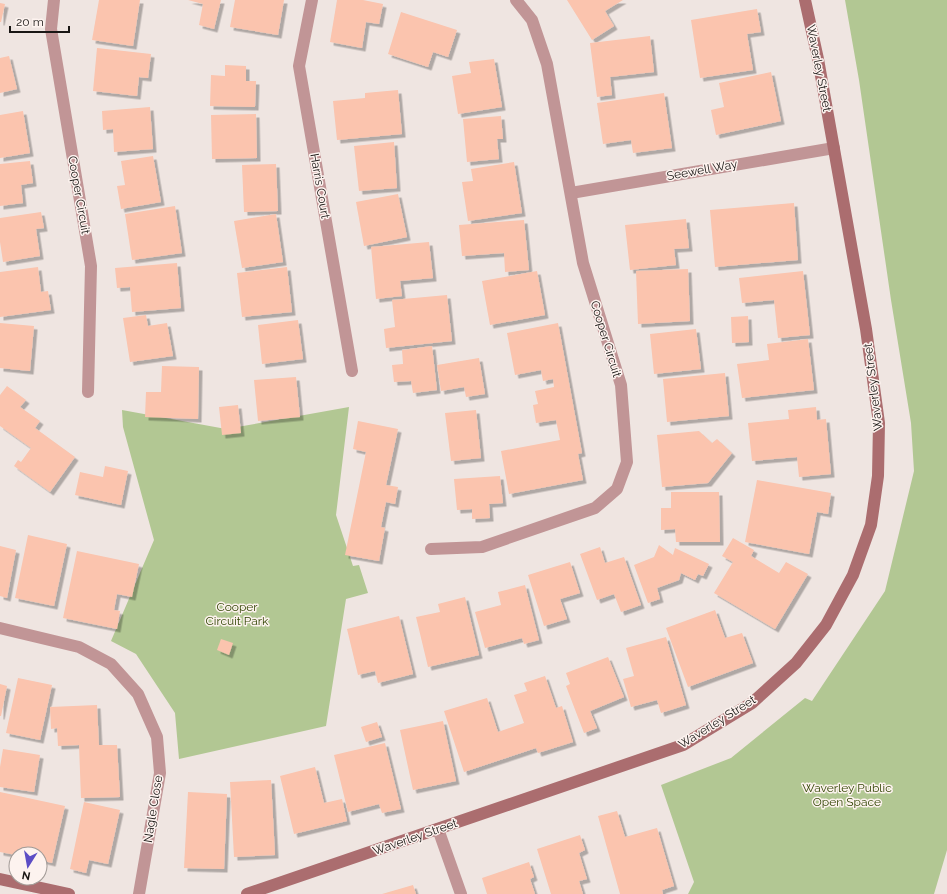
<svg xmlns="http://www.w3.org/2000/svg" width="947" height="894" viewBox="0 0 947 894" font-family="Raleway,sans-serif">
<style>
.green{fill:#b2c793}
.building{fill:#fbc4ae;filter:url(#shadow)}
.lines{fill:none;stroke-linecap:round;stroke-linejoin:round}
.street{stroke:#c19596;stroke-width:12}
.secondary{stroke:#ab6d6f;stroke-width:12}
.labels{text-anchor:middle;stroke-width:3;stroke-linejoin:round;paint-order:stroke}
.street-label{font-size:12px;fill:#191614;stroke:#fdf3ef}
.park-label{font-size:12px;fill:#324504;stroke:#fdf3ef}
</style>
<defs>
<filter id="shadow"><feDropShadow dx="3.5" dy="3.5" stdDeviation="0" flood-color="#0004"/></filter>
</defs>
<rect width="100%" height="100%" fill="#efe5e1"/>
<!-- green -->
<g class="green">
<path d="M845 0H947V850L934 894H688L694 882 661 785 731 758 805 698 812 701 885 591 914 471 911 423 891 300 859 80Z"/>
<path d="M349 407 336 515 353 566 359 565 368 593 346 599 326 726 179 759 175 713 136 654 111 641 154 540 123 427 122 410 226 429Z"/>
</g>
<!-- building -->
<g class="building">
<path d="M99 0H140L133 46 92 40Z"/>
<path d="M188 0H221L214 29 199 25 203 4Z"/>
<path d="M235 0H284L278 35 230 27Z"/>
<path d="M337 0H363L383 4 379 24 366 22 362 48 330 42Z"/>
<path d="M567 0H623L605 11 614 26 592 40Z"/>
<path d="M0 3 5 4 1 22H0Z"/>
<path d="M757 9 761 32 747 34 753 70 700 78 691 20Z"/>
<path d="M401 12 457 30 448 57 433 52 428 67 388 54Z"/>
<path d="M650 36 654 72 610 77 612 95 597 97 590 43Z"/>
<path d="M97 48 151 54 148 78 139 77 137 96 93 91Z"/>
<path d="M9 56 17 89 0 93V58Z"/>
<path d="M494 59 502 107 458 114 452 76 471 73 469 62Z"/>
<path d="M225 65 246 66V81H256L255 107 210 106 211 75 225 76Z"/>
<path d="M771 72 781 121 716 135 711 110 724 107 719 83Z"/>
<path d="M398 90 402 134 337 140 333 101 365 98V93Z"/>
<path d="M664 93 672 148 633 153 631 140 603 144 597 103Z"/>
<path d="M150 107 153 149 114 152 113 129 103 130 102 111Z"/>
<path d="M23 111 30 153 0 158V115Z"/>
<path d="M256 114 257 158 212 159 211 115Z"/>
<path d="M501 116 503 139H497L499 159 467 162 463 119Z"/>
<path d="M394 142 397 188 359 191 354 146Z"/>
<path d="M153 156 161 202 121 209 117 186 125 185 121 161Z"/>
<path d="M30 161 33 183 21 185 23 203 0 206V164Z"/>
<path d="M514 162 522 213 468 221 462 182 473 181 471 169Z"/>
<path d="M276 164 278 211 244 212 242 165Z"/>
<path d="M398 194 407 237 364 246 356 202Z"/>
<path d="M794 203 798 260 715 267 710 210Z"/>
<path d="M175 206 182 253 132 260 125 214Z"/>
<path d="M41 212 44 228 36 229 40 256 3 262 0 242V218Z"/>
<path d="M276 214 283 262 242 268 234 221Z"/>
<path d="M686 219 689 248 674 249 676 265 630 270 625 225Z"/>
<path d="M524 220 529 270 505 272 504 253 462 256 459 225Z"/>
<path d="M429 242 433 278 400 281 402 296 376 299 371 247Z"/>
<path d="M177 263 181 308 132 312 130 287 117 288 115 268Z"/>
<path d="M38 267 41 292 48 291 51 310 0 317V272Z"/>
<path d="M287 267 292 312 242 317 237 273Z"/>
<path d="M688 269 690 321 638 324 636 271Z"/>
<path d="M537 271 545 315 490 325 482 281Z"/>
<path d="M803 271 810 335 778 338 774 300 742 303 739 278Z"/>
<path d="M447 295 452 341 386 348 384 329 395 327 392 300Z"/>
<path d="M146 315 148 326 167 323 173 356 130 362 123 318Z"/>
<path d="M748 316 749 342 732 343 731 317Z"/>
<path d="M298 320 303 359 262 364 258 325Z"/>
<path d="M0 323 34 326 30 371 0 368Z"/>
<path d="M558 323 582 453 578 454 583 480 509 494 501 451 560 440 556 420 536 423 533 405 538 404 535 391 554 387 553 379 543 381 541 370 515 375 507 333Z"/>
<path d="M696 329 701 369 654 374 650 334Z"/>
<path d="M808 339 814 390 742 398 737 364 769 360 767 344Z"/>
<path d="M432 346 437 390 413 393 411 381 394 382 392 365 403 364 402 350Z"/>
<path d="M479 358 485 394 466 397 464 387 441 391 437 365Z"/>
<path d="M162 366 199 367 198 419 145 417 146 392H161Z"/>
<path d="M725 373 729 416 667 422 663 379Z"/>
<path d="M296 377 300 417 258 421 254 380Z"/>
<path d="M7 386 26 400 20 407 40 421 35 428 75 457 50 492 14 466 18 460 21 462 31 448 0 426V395Z"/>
<path d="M238 405 241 433 222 435 219 407Z"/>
<path d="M816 407 817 420 826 419 831 474 799 477 797 457 752 461 748 423 789 419 788 410Z"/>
<path d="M476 410 481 458 451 461 445 413Z"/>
<path d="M358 421 398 429 386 485 398 487 395 504 386 502 381 527 385 528 379 561 345 555 366 452 353 449Z"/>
<path d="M699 431 712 443 717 439 732 453 708 483 662 487 657 435Z"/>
<path d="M105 466 128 471 121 505 75 495 80 472 103 477Z"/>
<path d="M500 476 503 503 489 504 490 518 472 519V509L457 510 454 479Z"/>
<path d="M757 480 831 493 828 514 817 512 809 554 745 542Z"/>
<path d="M671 492H719L720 542H676L675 529 661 530V508H671Z"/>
<path d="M28 535 67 544 54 606 15 598Z"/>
<path d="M733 538 754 550 751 556 779 573 786 562 808 574 775 629 714 593 733 562 722 556Z"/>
<path d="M659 545 673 555 675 548 709 564 703 576 698 574 695 580 681 573 679 580 657 588 660 599 648 603 634 565 654 557Z"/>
<path d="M0 546 16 550 7 598 0 596Z"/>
<path d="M600 547 605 563 624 557 641 605 621 612 614 594 597 600 580 554Z"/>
<path d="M77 551 139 564 132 597 117 594 114 610 120 611 117 629 63 618Z"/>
<path d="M570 562 580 593 560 599 567 619 544 626 528 575Z"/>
<path d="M525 585 539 640 524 644 522 638 485 648 475 612 501 605 498 592Z"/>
<path d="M465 597 479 655 428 667 416 617 440 612 438 604Z"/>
<path d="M715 610 725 638 742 633 753 663 688 687 666 628Z"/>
<path d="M399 616 413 674 378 683 375 671 358 675 347 629Z"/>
<path d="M666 637 686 705 661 713 657 700 631 707 623 679 634 676 626 648Z"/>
<path d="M221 639 233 643 229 655 217 650Z"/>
<path d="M608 657 624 697 590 711 597 728 584 733 566 686 570 684 566 673Z"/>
<path d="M545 676 556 708 562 706 573 742 538 753 536 748 464 772 444 711 487 698 498 732 524 723 514 695 527 691 524 683Z"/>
<path d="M18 678 52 685 40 740 6 733Z"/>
<path d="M0 684 7 686 1 716H0Z"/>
<path d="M97 705 99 745H117L120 797 81 798 79 745 58 746 57 728 51 729 50 707Z"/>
<path d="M443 721 456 781 413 790 400 730Z"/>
<path d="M377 722 382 737 366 742 361 727Z"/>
<path d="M385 743 401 809 382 813 379 804 348 812 334 755Z"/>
<path d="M3 749 40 755 34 792 0 787V767Z"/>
<path d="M315 767 324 803 342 799 347 821 294 834 280 776Z"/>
<path d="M271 780 275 855 234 857 230 782Z"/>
<path d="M0 792 65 806 52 863 40 860V854L16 855 0 852Z"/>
<path d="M188 792 227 794 224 869 184 868Z"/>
<path d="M84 802 120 810 108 864 89 860 86 873 70 869Z"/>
<path d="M617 811 625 837 657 828 674 886 662 890 663 894H620L598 816Z"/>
<path d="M580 835 585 850 579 853 587 879 579 881 583 894H551L537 849Z"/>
<path d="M529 862 534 877 530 879 535 894H487L482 878Z"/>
<path d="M413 885 416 894H382Z"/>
</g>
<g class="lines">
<!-- street -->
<g class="street">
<path d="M54 0 51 29 91 266 88 392"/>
<path d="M312 0 299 66 352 371"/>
<path d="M571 193 834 148"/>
<path d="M431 549 482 547 595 508 617 489 627 462 621 385 583 263 547 64 532 20 516 0"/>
<path d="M0 628 79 647 111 664 138 694 157 737 160 773 139 894"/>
<path d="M438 829 461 894"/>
</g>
<!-- secondary -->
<g class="secondary">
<path d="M0 879 69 894"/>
<path d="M247 894 683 745 752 703 796 663 826 625 853 575 871 525 878 476 879 423 866 329 818 59 805 0"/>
</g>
</g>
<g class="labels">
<!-- street labels -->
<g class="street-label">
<text transform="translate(819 68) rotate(79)" y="4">Waverley Street</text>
<text transform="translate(702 170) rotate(-10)" y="4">Seewell Way</text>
<text transform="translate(320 186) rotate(80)" y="4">Harris Court</text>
<text transform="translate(79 195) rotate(80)" y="4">Cooper Circuit</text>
<text transform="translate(606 339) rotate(73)" y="4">Cooper Circuit</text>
<text transform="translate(873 387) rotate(-97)" y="4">Waverley Street</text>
<text transform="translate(717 722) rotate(-32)" y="4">Waverley Street</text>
<text transform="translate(153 809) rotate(-81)" y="4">Nagle Close</text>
<text transform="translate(415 837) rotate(-19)" y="4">Waverley Street</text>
</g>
<!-- park labels -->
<g class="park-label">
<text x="237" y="611">Cooper<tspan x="237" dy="14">Circuit Park</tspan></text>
<text x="847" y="792">Waverley Public<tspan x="847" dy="14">Open Space</tspan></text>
</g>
</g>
<!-- north arrow -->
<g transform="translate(28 866) rotate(191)"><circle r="19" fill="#fdf3ef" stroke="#a29b97"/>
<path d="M0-3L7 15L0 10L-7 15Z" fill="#5c4dc5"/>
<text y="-6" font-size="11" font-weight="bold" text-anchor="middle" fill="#191614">N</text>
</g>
<!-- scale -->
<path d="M10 26v6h59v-6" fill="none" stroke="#191614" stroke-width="2"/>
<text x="16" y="26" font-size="12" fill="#191614" stroke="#fdf3ef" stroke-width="3" paint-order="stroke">20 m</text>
</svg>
